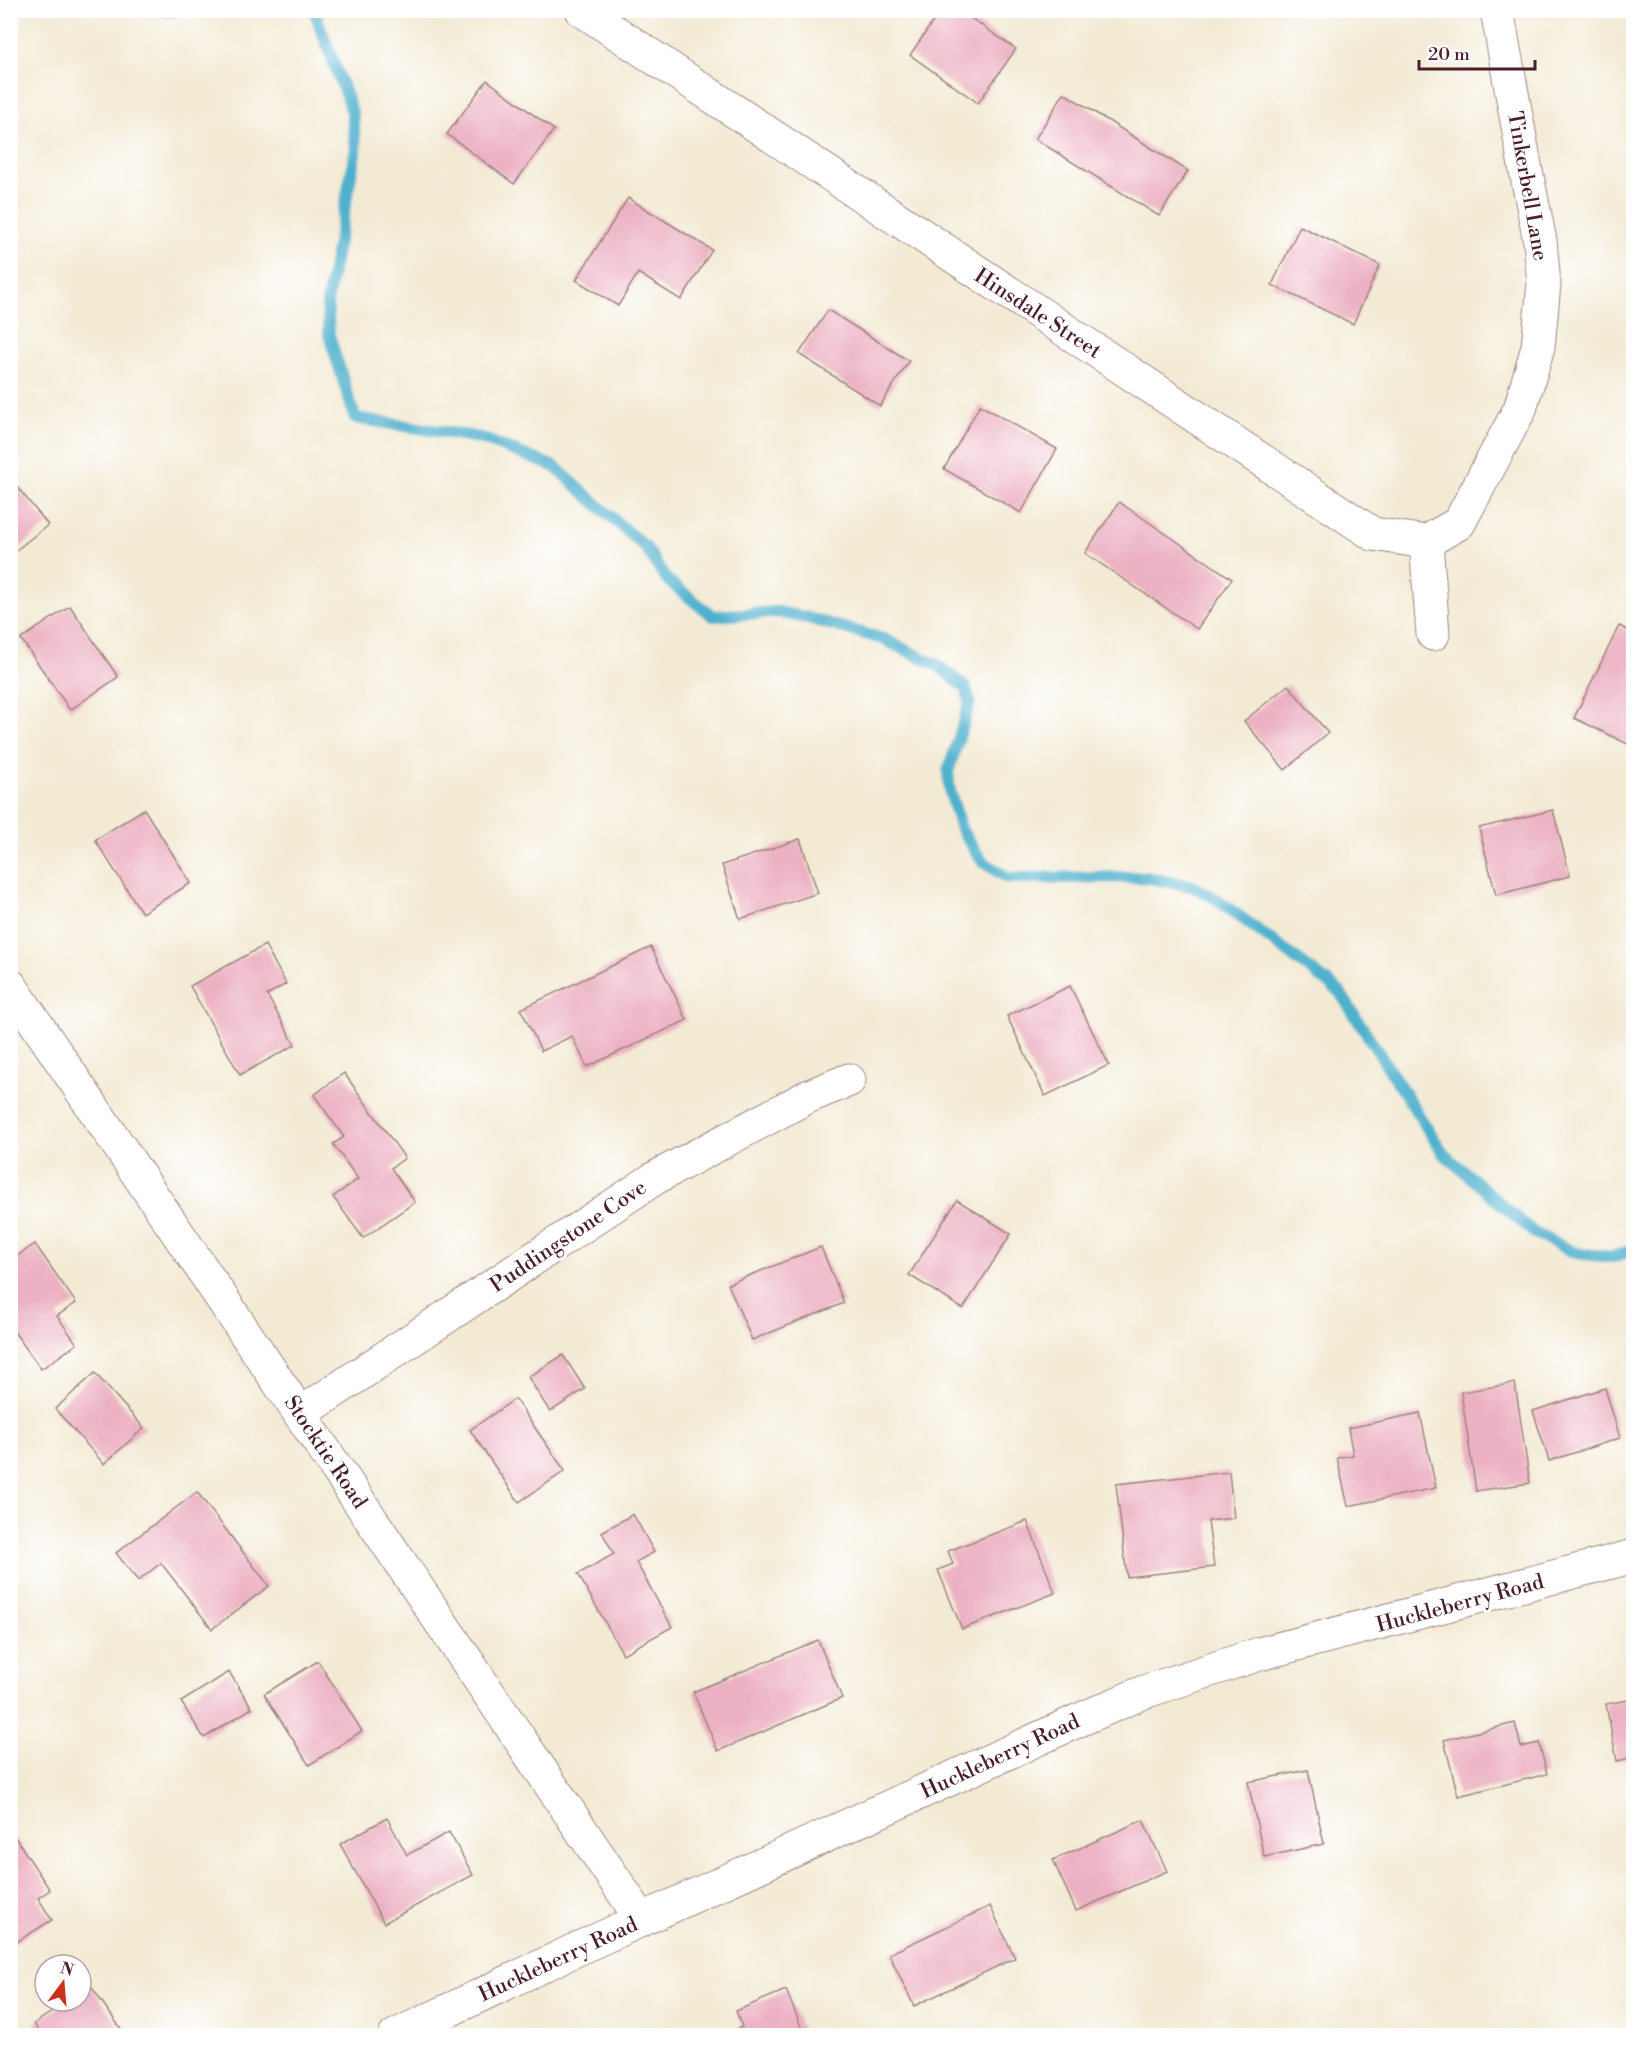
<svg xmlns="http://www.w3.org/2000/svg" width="1644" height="2046" viewBox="0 0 1644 2046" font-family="'Libre Bodoni',serif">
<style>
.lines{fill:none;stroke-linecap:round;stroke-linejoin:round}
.stream{stroke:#4eb0cd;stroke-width:12}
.building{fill:#ecb1c2}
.street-casing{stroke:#9e8480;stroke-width:35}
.street{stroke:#fff;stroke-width:33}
.labels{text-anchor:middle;stroke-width:6;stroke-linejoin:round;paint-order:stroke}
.street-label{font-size:21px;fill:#4a1f2b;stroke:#fff}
</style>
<rect width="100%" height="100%" fill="#fff"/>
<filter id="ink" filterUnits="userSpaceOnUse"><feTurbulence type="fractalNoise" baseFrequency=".0167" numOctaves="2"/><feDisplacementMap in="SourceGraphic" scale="12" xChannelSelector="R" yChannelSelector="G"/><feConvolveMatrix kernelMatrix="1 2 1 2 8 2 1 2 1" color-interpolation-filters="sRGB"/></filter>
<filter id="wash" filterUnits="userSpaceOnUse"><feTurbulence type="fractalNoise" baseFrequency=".008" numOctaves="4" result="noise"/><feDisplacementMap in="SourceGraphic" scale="24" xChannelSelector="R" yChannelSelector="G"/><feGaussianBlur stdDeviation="1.35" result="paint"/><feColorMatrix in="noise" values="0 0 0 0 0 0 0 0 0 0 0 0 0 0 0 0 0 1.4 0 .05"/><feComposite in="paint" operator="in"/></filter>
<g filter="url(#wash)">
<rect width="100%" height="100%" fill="#f3ead4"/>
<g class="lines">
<!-- stream -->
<path class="stream" d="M314 10 352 112 356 148 327 302 329 335 355 418 481 438 555 467 646 548 667 580 713 616 777 612 808 618 883 639 937 665 966 688 970 702 948 772 950 792 961 829 982 861 1008 878 1145 877 1192 886 1215 898 1339 991 1443 1153 1533 1232 1575 1253 1612 1257 1634 1250"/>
</g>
<g id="blocks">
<!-- building -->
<g class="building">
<path d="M130 10H178L177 17 130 12Z"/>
<path d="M941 10H959L1016 49 978 103 910 55Z"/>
<path d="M487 80 554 130 514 184 447 134Z"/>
<path d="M1064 93 1188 171 1159 216 1035 139Z"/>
<path d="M628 198 712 250 681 300 638 273 618 306 576 280Z"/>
<path d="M1300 226 1380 265 1353 324 1272 285Z"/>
<path d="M828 310 909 361 880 406 799 354Z"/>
<path d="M980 405 1057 449 1021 513 944 469Z"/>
<path d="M10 478 48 525 10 555Z"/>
<path d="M1119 502 1232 579 1197 629 1085 553Z"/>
<path d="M70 606 118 677 70 710 21 639Z"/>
<path d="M1619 626 1634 633V747L1574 718Z"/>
<path d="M1288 685 1328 733 1285 770 1244 721Z"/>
<path d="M144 809 191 883 142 913 95 840Z"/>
<path d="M1553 810 1570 876 1496 895 1479 828Z"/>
<path d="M800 839 818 893 740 919 722 865Z"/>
<path d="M265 945 286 984 267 995 295 1045 240 1075 190 986Z"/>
<path d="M651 947 687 1020 587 1067 572 1036 541 1051 521 1009Z"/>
<path d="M1070 986 1109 1065 1045 1096 1007 1016Z"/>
<path d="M344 1073 405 1158 391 1168 415 1202 363 1238 333 1197 358 1179 333 1144 344 1137 314 1095Z"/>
<path d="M957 1200 1011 1234 963 1309 909 1275Z"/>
<path d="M35 1244 76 1303 57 1316 77 1344 41 1369 10 1326V1261Z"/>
<path d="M821 1247 844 1303 752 1340 728 1284Z"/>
<path d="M563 1355 585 1389 550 1412 528 1377Z"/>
<path d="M95 1373 144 1428 104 1464 55 1409Z"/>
<path d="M1515 1383 1530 1483 1476 1491 1461 1392Z"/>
<path d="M1605 1388 1620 1438 1549 1461 1533 1411Z"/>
<path d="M515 1399 565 1471 519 1502 470 1430Z"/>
<path d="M1420 1413 1436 1488 1348 1506 1337 1458 1353 1455 1348 1428Z"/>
<path d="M1229 1472 1234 1518 1208 1521 1214 1567 1127 1577 1116 1484Z"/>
<path d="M197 1492 269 1586 212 1629 161 1563 138 1581 116 1553Z"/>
<path d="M633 1514 654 1552 636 1562 672 1627 623 1654 578 1574 614 1554 602 1532Z"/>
<path d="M1027 1521 1055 1593 962 1629 938 1570 953 1564 948 1551Z"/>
<path d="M818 1640 842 1698 718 1751 693 1692Z"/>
<path d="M318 1661 362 1731 309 1765 264 1694Z"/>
<path d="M229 1672 252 1708 204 1738 181 1702Z"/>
<path d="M1634 1699V1757L1617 1761 1606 1704Z"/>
<path d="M1515 1723 1521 1747 1539 1743 1547 1774 1458 1796 1444 1740Z"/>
<path d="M1308 1770 1324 1844 1264 1857 1248 1782Z"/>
<path d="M387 1818 407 1855 449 1832 473 1875 384 1923 340 1844Z"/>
<path d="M1143 1820 1167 1871 1076 1911 1053 1860Z"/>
<path d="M13 1834 50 1890 38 1898 52 1920 10 1946V1835Z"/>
<path d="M990 1906 1015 1958 914 2006 889 1954Z"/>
<path d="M90 1985 126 2036H42L34 2024 68 2001H81V1992Z"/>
<path d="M786 1990 805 2036H722L742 2027 736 2011Z"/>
</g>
</g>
</g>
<g filter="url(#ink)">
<use href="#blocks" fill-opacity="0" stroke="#9e8480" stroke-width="1.5"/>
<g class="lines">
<defs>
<g id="street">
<path d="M582 10 1373 534 1426 542"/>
<path d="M1426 542 1459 523 1520 409 1538 347 1544 284 1540 241 1526 171 1497 10"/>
<path d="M1426 542 1433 634"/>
<path d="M10 985 642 1920"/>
<path d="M300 1414 655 1178 807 1097 849 1080"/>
<path d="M395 2036 573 1951 1077 1721 1144 1692 1259 1654 1634 1556"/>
</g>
</defs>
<!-- street casing -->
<use href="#street" class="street-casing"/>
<!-- street -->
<use href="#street" class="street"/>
</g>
</g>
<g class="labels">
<!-- street labels -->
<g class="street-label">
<text transform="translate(1528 186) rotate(80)" y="7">Tinkerbell Lane</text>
<text transform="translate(1038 313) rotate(33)" y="7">Hinsdale Street</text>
<text transform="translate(568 1236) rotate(-34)" y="7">Puddingstone Cove</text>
<text transform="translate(326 1452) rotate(56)" y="7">Stocktie Road</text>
<text transform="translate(1460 1603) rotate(-15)" y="7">Huckleberry Road</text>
<text transform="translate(1000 1756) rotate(-25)" y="7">Huckleberry Road</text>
<text transform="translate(558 1959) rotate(-25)" y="7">Huckleberry Road</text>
</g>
</g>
<!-- margin -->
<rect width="1644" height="2046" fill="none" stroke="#fff" stroke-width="36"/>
<!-- north arrow -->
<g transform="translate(63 1983) rotate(16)"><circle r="28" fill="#ffffff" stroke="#b7a5aa" stroke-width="1.5"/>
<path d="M0-4.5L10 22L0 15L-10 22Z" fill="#c8321e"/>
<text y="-9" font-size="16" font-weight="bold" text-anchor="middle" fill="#4a1f2b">N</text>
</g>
<!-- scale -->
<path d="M1419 60v9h116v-9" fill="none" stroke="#4a1f2b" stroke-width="3"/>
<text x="1428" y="60" font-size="18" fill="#4a1f2b" stroke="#ffffff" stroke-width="4.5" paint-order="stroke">20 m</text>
</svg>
